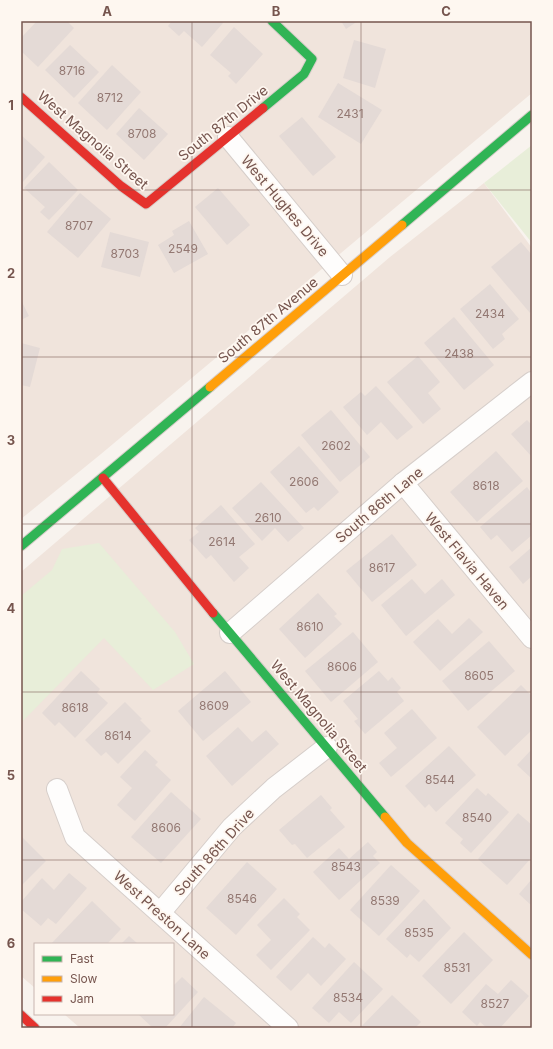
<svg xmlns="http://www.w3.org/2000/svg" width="553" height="1049" viewBox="0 0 553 1049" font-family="Inter,sans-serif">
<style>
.residential{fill:#f0e4dc}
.green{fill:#e8eed9}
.building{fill:#e4dad6}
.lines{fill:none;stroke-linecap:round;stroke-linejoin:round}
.street-casing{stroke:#d6ceca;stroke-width:22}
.fast-casing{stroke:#d8ceca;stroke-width:11}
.slow-casing{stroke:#d8ceca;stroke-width:11}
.jam-casing{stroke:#d8ceca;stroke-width:11}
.street{stroke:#fefdfc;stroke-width:20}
.fast{stroke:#30b455;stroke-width:9}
.slow{stroke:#ff9f0a;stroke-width:9}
.jam{stroke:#e5322d;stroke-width:9}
.grid{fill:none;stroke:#76554e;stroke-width:1;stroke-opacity:0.55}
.labels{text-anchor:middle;stroke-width:3.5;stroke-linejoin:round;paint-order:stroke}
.number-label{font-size:12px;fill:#937872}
.street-label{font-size:14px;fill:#76554e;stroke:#fef7f0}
.neatline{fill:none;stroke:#76554e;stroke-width:1.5}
.grid-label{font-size:13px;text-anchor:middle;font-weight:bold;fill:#76554e}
</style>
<rect width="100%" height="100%" fill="#f8f3ee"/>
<!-- residential -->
<g class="residential">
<path d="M21 21H532V93L101 454 21 519Z"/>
<path d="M484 183 532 248V1028H80L64 1014H173V944H35V988L21 976V572L390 257Z"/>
</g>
<!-- green -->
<g class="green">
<path d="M532 145V243L484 183Z"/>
<path d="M99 543 175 632 194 664 153 690 104 638 21 723V596L52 570 62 549Z"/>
</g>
<!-- building -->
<g class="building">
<path d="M37 21H67L74 28 38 67 21 51V38Z"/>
<path d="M172 21H221L223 23 202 47 184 31 179 36 168 26Z"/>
<path d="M341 21H358L346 29Z"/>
<path d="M234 27 263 54 236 84 228 76 231 73 210 55Z"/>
<path d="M354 40 386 49 375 88 343 78Z"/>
<path d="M70 45 99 72 74 98 45 70Z"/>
<path d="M112 65 141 92 107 130 78 103Z"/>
<path d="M338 83 382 110 361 144 318 117Z"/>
<path d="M139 108 168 134 144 160 116 134Z"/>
<path d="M302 117 336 157 313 176 279 136Z"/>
<path d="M21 135 45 157 21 184Z"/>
<path d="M49 162 78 190 49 220 40 212 45 207 24 188Z"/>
<path d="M218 188 250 225 227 245 195 207Z"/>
<path d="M80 193 111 219 78 258 47 232Z"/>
<path d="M189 221 208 254 174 273 158 245 174 235 172 231Z"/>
<path d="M110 232 149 242 140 277 101 267Z"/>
<path d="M521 242 532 255V311L530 313 491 267Z"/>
<path d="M490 284 519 319 502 334 505 339 493 349 460 309Z"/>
<path d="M21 300 29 316 21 320Z"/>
<path d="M454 317 494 365 464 390 424 343Z"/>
<path d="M21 343 40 348 30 387 21 385Z"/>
<path d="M418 356 440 382 428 393 441 409 423 424 387 382Z"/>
<path d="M376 386 413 427 397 440 381 422 367 435 343 407 361 392 365 396Z"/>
<path d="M331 410 370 457 340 482 301 435Z"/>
<path d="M527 420 532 425V457L511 434Z"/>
<path d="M299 446 339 492 318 511 314 507 306 513 270 472Z"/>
<path d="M496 451 523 481 477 522 450 492Z"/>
<path d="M261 482 304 528 288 542 275 528 262 541 232 508Z"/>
<path d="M527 487 532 494V535L512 552 497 535 491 540 480 527Z"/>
<path d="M221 505 255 544 239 557 249 568 234 582 211 555 206 559 189 540 199 532 195 528Z"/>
<path d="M392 534 417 565 372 602 346 571Z"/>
<path d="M532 547V576L523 584 509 567Z"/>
<path d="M412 579 425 594 442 579 455 595 406 636 381 605Z"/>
<path d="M318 593 337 614 334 616 342 624 305 658 279 629Z"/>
<path d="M469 618 483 632 440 671 413 642 438 619 452 634Z"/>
<path d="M353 632 378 662 331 702 305 671Z"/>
<path d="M489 641 515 671 468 711 442 681Z"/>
<path d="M81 671 100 689 97 693 108 703 75 738 59 722 55 726 42 713Z"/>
<path d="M225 671 251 702 203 741 178 711Z"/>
<path d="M379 671 388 681 392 677 401 688 397 692 404 701 365 734 354 721 358 719 343 701Z"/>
<path d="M521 685 532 696V730L505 756 477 727Z"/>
<path d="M125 702 142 719 140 720 151 731 118 764 106 752 101 756 85 740Z"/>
<path d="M412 709 437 738 391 777 379 763 397 748 384 733Z"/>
<path d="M238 727 252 742 266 730 279 744 232 786 206 756Z"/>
<path d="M449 746 476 775 436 812 429 804 425 808 405 786Z"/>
<path d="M532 749V777L531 778 517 765Z"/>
<path d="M145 750 158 762 155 765 171 780 135 821 117 805 132 788 120 777Z"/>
<path d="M477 788 486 796 488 793 509 812 471 853 460 843 463 839 445 823Z"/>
<path d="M171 792 201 819 161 863 131 837Z"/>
<path d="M321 795 332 808 330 810 345 827 307 858 295 844 292 845 279 830Z"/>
<path d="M518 813 532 825V857L507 885 478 859Z"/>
<path d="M21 836 46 861 21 886Z"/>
<path d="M368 842 377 852 373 856 380 863 339 900 313 872 339 848 349 859Z"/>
<path d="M247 862 277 889 236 935 206 908Z"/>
<path d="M391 865 420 891 379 936 350 910Z"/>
<path d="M69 873 87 888 56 924 48 918 41 926 21 909V902L42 878 54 890Z"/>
<path d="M532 879V906L519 894Z"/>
<path d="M284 898 300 914 297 917 310 930 271 970 256 955 271 940 257 925Z"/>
<path d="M424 899 451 928 419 962 410 954 407 958 386 939Z"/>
<path d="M92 901 121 929 107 944H51Z"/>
<path d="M464 932 493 960 451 1004 422 976Z"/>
<path d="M129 936 138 944H121Z"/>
<path d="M313 937 325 948 329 943 346 959 321 986 308 973 291 991 276 977Z"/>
<path d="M354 962 383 989 351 1023 339 1012 329 1023 312 1008Z"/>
<path d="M182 977 198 992 165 1028H153L138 1014H173V986Z"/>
<path d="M511 980 529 996 500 1028H487L480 1022 477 1026 462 1012 486 984 498 994Z"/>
<path d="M392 995 421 1022 415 1028H360Z"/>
<path d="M204 997 236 1023 232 1028H179Z"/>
</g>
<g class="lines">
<defs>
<g id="street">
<path d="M228 137 342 275"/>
<path d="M403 483 532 638"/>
<path d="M230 633 403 483 532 382"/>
<path d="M57 789 75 837 288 1028"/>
<path d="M160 913 232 827 274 788 327 747"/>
</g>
<g id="fast">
<path d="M263 108 304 74 312 59 272 21"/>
<path d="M402 225 532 115"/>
<path d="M21 546 210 387"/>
<path d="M213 613 385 817"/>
</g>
<g id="slow">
<path d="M210 387 402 225"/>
<path d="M385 817 407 843 532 955"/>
</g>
<g id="jam">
<path d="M21 97 121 186 146 204 263 108"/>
<path d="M103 478 213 613"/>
<path d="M21 1015 35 1028"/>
</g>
</defs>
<!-- street casing -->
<use href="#street" class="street-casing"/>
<!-- fast casing -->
<use href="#fast" class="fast-casing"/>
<!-- slow casing -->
<use href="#slow" class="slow-casing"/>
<!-- jam casing -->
<use href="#jam" class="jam-casing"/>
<!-- street -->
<use href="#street" class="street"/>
<!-- fast -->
<use href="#fast" class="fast"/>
<!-- slow -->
<use href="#slow" class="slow"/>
<!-- jam -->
<use href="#jam" class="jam"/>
</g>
<!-- grid -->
<path class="grid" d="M192 21V1028M361 21V1028M21 190H532M21 357H532M21 524H532M21 692H532M21 860H532"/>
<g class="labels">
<!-- number labels -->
<g class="number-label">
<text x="72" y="75">8716</text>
<text x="110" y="102">8712</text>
<text x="350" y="118">2431</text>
<text x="142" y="138">8708</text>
<text x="79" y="230">8707</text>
<text x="183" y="253">2549</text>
<text x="125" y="258">8703</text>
<text x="490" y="318">2434</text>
<text x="459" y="358">2438</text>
<text x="336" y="450">2602</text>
<text x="304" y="486">2606</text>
<text x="486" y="490">8618</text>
<text x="268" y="522">2610</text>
<text x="222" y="546">2614</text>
<text x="382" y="572">8617</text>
<text x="310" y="631">8610</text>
<text x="342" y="671">8606</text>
<text x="479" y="680">8605</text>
<text x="214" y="710">8609</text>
<text x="75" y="712">8618</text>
<text x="118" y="740">8614</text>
<text x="440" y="784">8544</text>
<text x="477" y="822">8540</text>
<text x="166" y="832">8606</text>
<text x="346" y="871">8543</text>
<text x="242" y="903">8546</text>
<text x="385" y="905">8539</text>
<text x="419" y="937">8535</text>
<text x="457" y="972">8531</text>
<text x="348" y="1002">8534</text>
<text x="495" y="1008">8527</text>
</g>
<!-- street labels -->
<g class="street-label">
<text transform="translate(223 123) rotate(-39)" y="5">South 87th Drive</text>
<text transform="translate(93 140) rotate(41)" y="5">West Magnolia Street</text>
<text transform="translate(285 206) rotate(50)" y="5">West Hughes Drive</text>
<text transform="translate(268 320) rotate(-40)" y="5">South 87th Avenue</text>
<text transform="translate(379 505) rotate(-40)" y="5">South 86th Lane</text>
<text transform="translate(467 561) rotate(50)" y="5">West Flavia Haven</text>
<text transform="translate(319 716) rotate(50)" y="5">West Magnolia Street</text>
<text transform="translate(214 852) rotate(-48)" y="5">South 86th Drive</text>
<text transform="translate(162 915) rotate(42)" y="5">West Preston Lane</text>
</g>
</g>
<!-- border -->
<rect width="553" height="1049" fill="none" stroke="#fef7f0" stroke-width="44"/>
<!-- legend -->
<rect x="34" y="943" width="140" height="72" fill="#fef7f0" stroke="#c8b6af"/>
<rect x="42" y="956" width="20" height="6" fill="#30b455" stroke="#c8b6af"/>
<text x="70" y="963" font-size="12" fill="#76554e">Fast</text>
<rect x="42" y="976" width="20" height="6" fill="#ff9f0a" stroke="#c8b6af"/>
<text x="70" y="983" font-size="12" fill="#76554e">Slow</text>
<rect x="42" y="996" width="20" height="6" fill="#e5322d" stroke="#c8b6af"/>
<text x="70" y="1003" font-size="12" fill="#76554e">Jam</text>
<rect x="22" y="22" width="509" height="1005" class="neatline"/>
<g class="grid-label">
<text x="107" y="16">A</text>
<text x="276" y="16">B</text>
<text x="446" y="16">C</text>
<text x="11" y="110">1</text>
<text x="11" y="278">2</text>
<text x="11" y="445">3</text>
<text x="11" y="613">4</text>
<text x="11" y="780">5</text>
<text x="11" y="948">6</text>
</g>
</svg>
